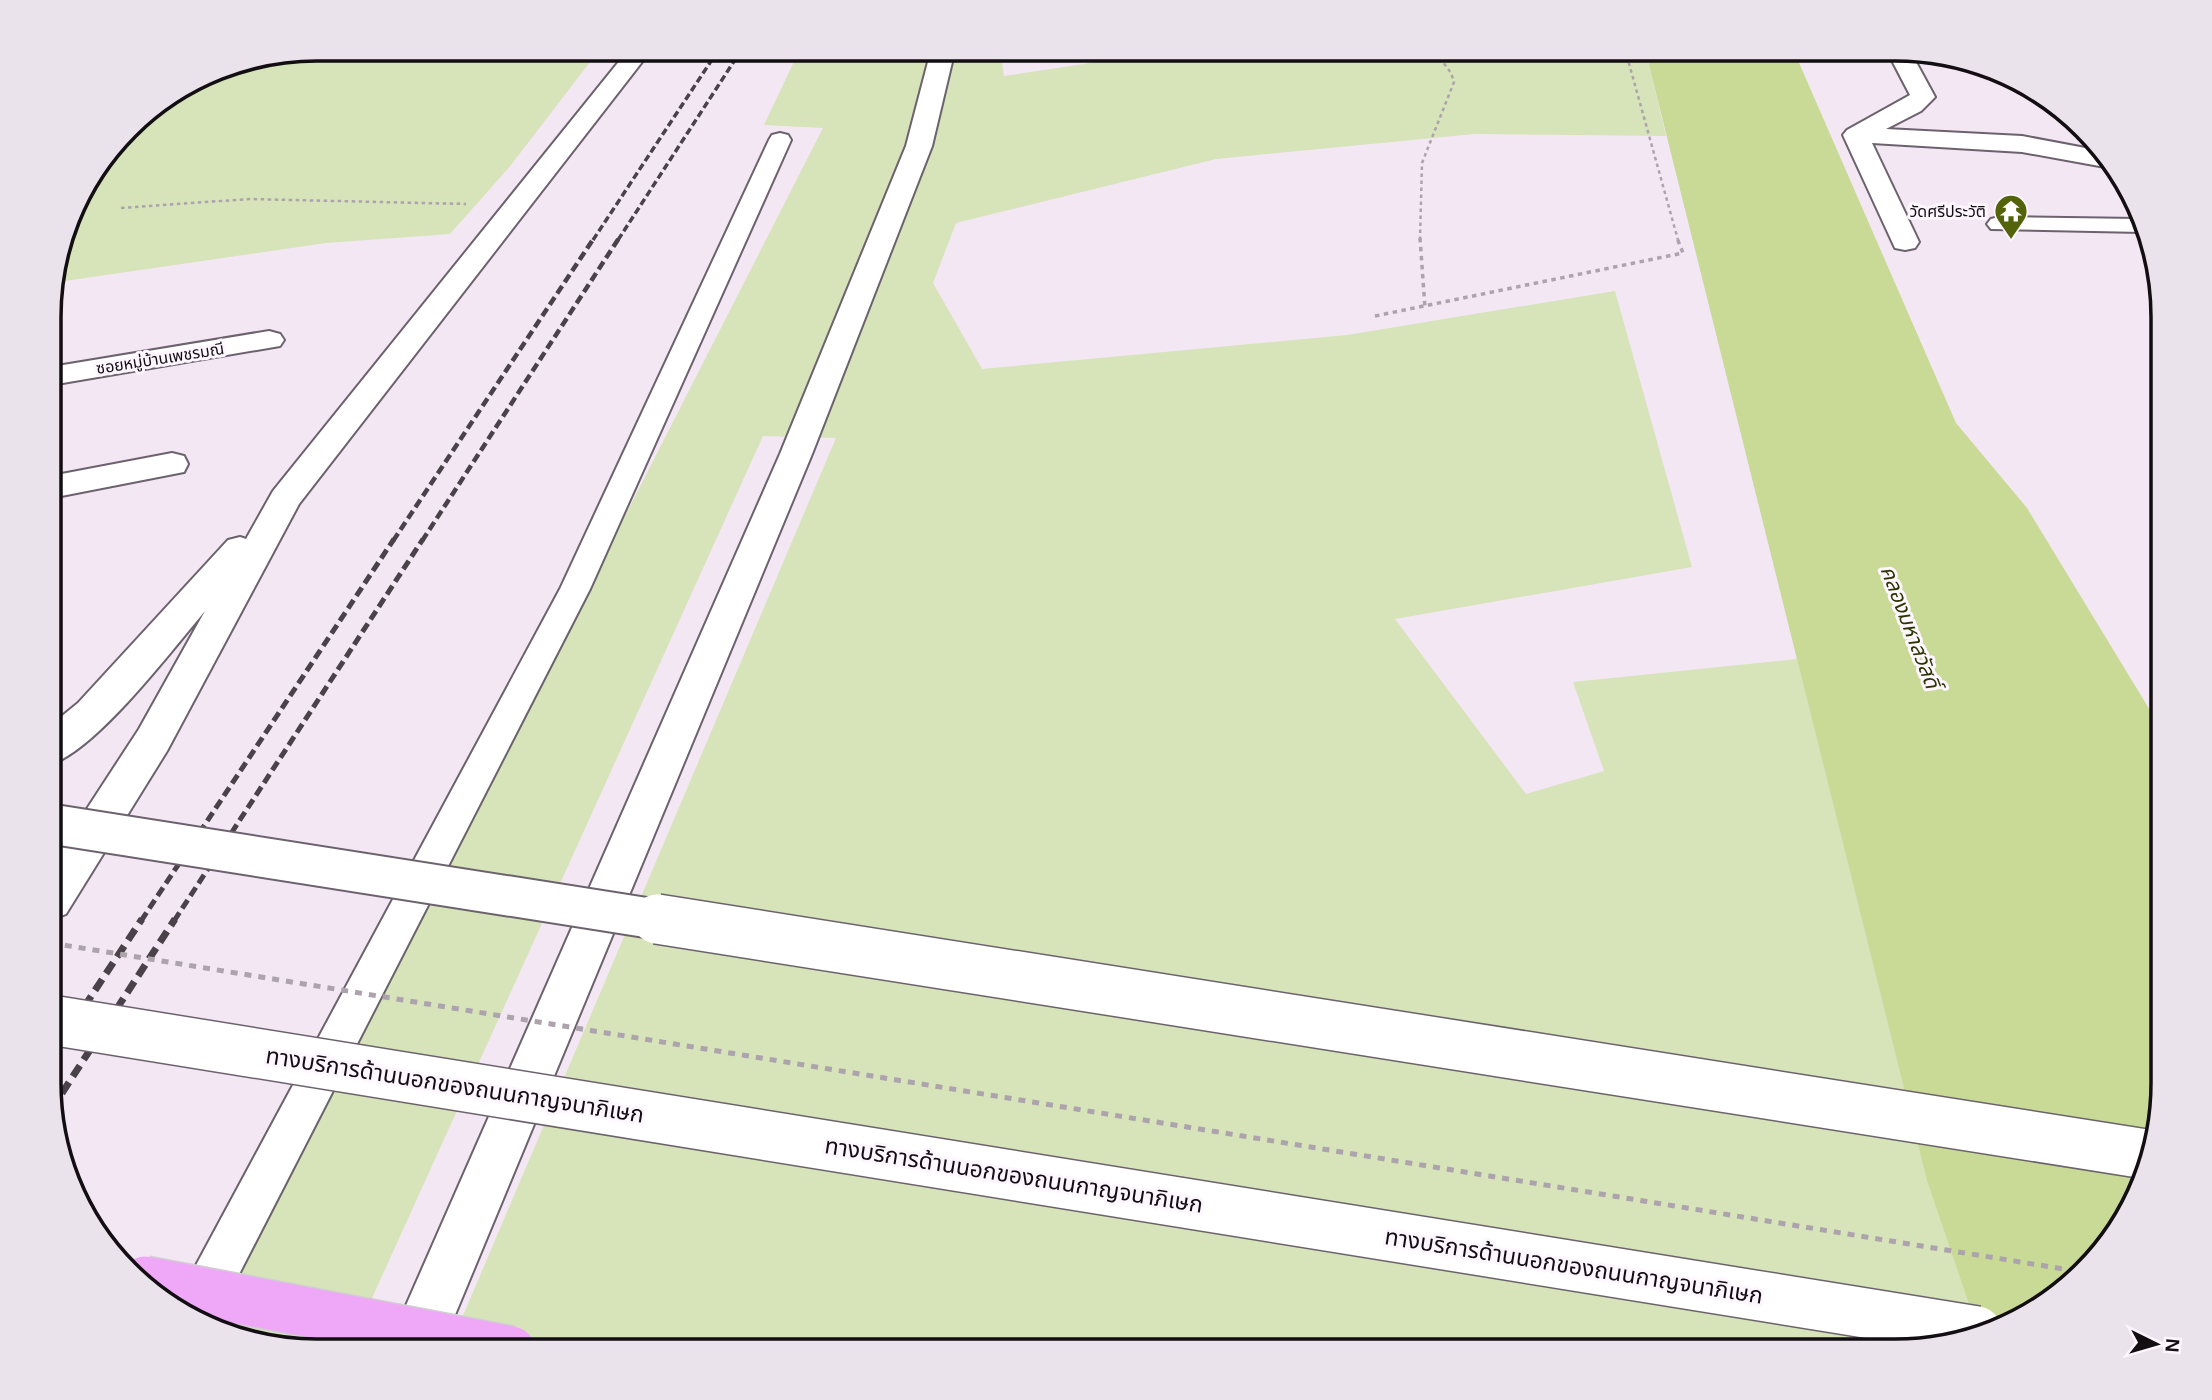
<svg xmlns="http://www.w3.org/2000/svg" width="2212" height="1400" viewBox="0 0 2212 1400" font-family="Arial,'Noto Sans Thai',sans-serif">
<style>
.green{fill:#d7e3b9}
.water{fill:#c8da95}
.lines{fill:none;stroke-linecap:round;stroke-linejoin:round}
.service-casing{stroke:#6c626d;stroke-width:4}
.minor-casing{stroke:#6c626d;stroke-width:4}
.secondary-casing{stroke:#6c626d;stroke-width:4}
.path-far1{stroke:#aca3ad;stroke-width:2.5;stroke-dasharray:3.5 3.5;stroke-linecap:butt}
.path{stroke:#aca3ad;stroke-width:3.5;stroke-dasharray:4.5 4.5;stroke-linecap:butt}
.service{fill:#fff;fill-rule:evenodd}
.minor{fill:#fff;fill-rule:evenodd}
.secondary{fill:#fff;fill-rule:evenodd}
.rail-far3{stroke:#494349;stroke-width:3.5;stroke-dasharray:7 3.5;stroke-linecap:butt}
.rail-far2{stroke:#494349;stroke-width:4.5;stroke-dasharray:9 4.5;stroke-linecap:butt}
.rail-far1{stroke:#494349;stroke-width:5;stroke-dasharray:10 5;stroke-linecap:butt}
.rail{stroke:#494349;stroke-width:7;stroke-dasharray:13 7;stroke-linecap:butt}
.secondary-bridge-far1-casing{stroke:#6c626d;stroke-width:43;stroke-linecap:butt}
.secondary-bridge-casing{stroke:#6c626d;stroke-width:52;stroke-linecap:butt}
.trunk-bridge-casing{stroke:#d0cfd0;stroke-width:52;stroke-linecap:butt}
.path-bridge{stroke:#aca3ad;stroke-width:5;stroke-dasharray:7 7;stroke-linecap:butt}
.secondary-bridge-far1{stroke:#fff;stroke-width:39}
.secondary-bridge{stroke:#fff;stroke-width:49}
.trunk-bridge{stroke:#efa7f7;stroke-width:49}
.labels{text-anchor:middle;stroke-width:6;stroke-linejoin:round;paint-order:stroke}
.far-poi-label{font-size:16px;fill:#120e12;stroke:#fdf6fe;text-anchor:end}
.far-street-label{font-size:16px;fill:#120e12;stroke:#fdf6fe}
.water-label{font-size:21px;font-style:italic;fill:#2b3500;stroke:#fdf6fe}
.near-street-label{font-size:23px;fill:#120e12;stroke:#fdf6fe}
.rim{fill:none;stroke:#120e12;stroke-width:3.5}
</style>
<rect width="100%" height="100%" fill="#f3e7f4"/>
<!-- green -->
<g class="green">
<path d="M317 49H600L511 165 450 234 326 243 51 283 77 198 140 116 215 69Z"/>
<path d="M800 49H1000L1004 76 1182 49H1645L1666 136 1474 134 1216 159 956 223 933 283 982 369 1347 335 1615 291 1692 567 1395 619 1526 794 1604 771 1573 682 1797 659 1927 1181 1978 1331 1912 1350 448 1351 836 438 763 436 348 1351C304 1351 251 1347 211 1327L823 128 764 125Z"/>
</g>
<!-- water -->
<path class="water" d="M1645 49H1793L1956 423 2027 508 2162 730V1100L2149 1169 2118 1232 2029 1315 1978 1331 1927 1181Z"/>
<g class="lines">
<defs>
<g id="service">
<path d="M780 133 788 135 791 140 590 589 212 1327 173 1308 560 589 769 140 772 135Z"/>
<path d="M1999 217 2138 219 2142 232 1991 229 1987 224 1991 219Z"/>
</g>
<g id="minor">
<path d="M1886 49 1910 51 1935 97 1921 111 1886 129 2022 136 2096 150 2111 165 2105 167 2022 152 1872 143 1919 242 1915 248 1905 250 1895 248 1843 135 1847 130 1910 95Z"/>
<path d="M269 331 280 334 284 340 280 346 51 385V367Z"/>
<path d="M172 453 184 456 188 464 184 472 51 498V476Z"/>
</g>
<g id="secondary">
<path d="M629 49H652L299 504 167 751 66 914 51 920V864L139 729 205 611C171 651 97 749 51 764V725L78 703 228 540 240 537 246 539 273 491Z"/>
<path d="M928 49H950L952 62 932 146 812 454 440 1351H386L780 454 906 146 928 62Z"/>
</g>
</defs>
<!-- service casing -->
<use href="#service" class="service-casing"/>
<!-- minor casing -->
<use href="#minor" class="minor-casing"/>
<!-- secondary casing -->
<use href="#secondary" class="secondary-casing"/>
<!-- path-far1 -->
<g class="path-far1">
<path d="M1625 49 1678 240"/>
<path d="M121 208 249 199 466 204"/>
<path d="M1420 240 1422 163 1454 82 1451 73 1435 51 1438 49"/>
</g>
<!-- path -->
<g class="path">
<path d="M1420 238 1425 308"/>
<path d="M1375 316 1683 253 1677 238"/>
</g>
<!-- service -->
<use href="#service" class="service"/>
<!-- minor -->
<use href="#minor" class="minor"/>
<!-- secondary -->
<use href="#secondary" class="secondary"/>
<!-- rail-far3 -->
<g class="rail-far3">
<path d="M593 240 719 49"/>
<path d="M618 240 742 49"/>
</g>
<!-- rail-far2 -->
<g class="rail-far2">
<path d="M393 541 594 238"/>
<path d="M422 541 619 238"/>
</g>
<!-- rail-far1 -->
<g class="rail-far1">
<path d="M141 921 394 539"/>
<path d="M174 921 423 539"/>
</g>
<!-- rail -->
<g class="rail">
<path d="M51 1057 142 919"/>
<path d="M51 1110 175 919"/>
</g>
<defs>
<path id="secondary-bridge-far1" d="M51 824 668 921"/>
<g id="secondary-bridge">
<path d="M657 919 2152 1155"/>
<path d="M51 1020 1977 1331"/>
</g>
<path id="trunk-bridge" d="M145 1281 511 1351"/>
</defs>
<!-- secondary-bridge-far1 casing -->
<use href="#secondary-bridge-far1" class="secondary-bridge-far1-casing"/>
<!-- secondary-bridge casing -->
<use href="#secondary-bridge" class="secondary-bridge-casing"/>
<!-- trunk-bridge casing -->
<use href="#trunk-bridge" class="trunk-bridge-casing"/>
<!-- path-bridge -->
<path class="path-bridge" d="M51 943 2076 1271"/>
<!-- secondary-bridge-far1 -->
<use href="#secondary-bridge-far1" class="secondary-bridge-far1"/>
<!-- secondary-bridge -->
<use href="#secondary-bridge" class="secondary-bridge"/>
<!-- trunk-bridge -->
<use href="#trunk-bridge" class="trunk-bridge"/>
</g>
<!-- icons -->
<defs>
<symbol id="temple-pin" viewBox="-11 -11 22 30"><path d="M0 17L-7.5 6A9.5 9.5 0 1 1 7.5 6Z" fill="#526309" stroke="#fdf6fe"/><path d="M0-6L5-2H3V0L6.5 2.5H4V6H1.5V3h-3V6H-4V2.5H-6.5L-3 0V-2H-5Z" fill="#fff"/></symbol>
</defs>
<g fill-rule="evenodd">
<use href="#temple-pin" x="1992" y="192" width="38" height="52"/>
</g>
<g class="labels">
<!-- far-poi labels -->
<g class="far-poi-label">
<text x="1986" y="217">วัดศรีประวัติ</text>
</g>
<!-- far-street labels -->
<g class="far-street-label">
<text transform="translate(160 358) rotate(-9)" y="6">ซอยหมู่บ้านเพชรมณี</text>
</g>
<!-- water labels -->
<g class="water-label">
<text transform="translate(1910 627) rotate(69)" y="7">คลองมหาสวัสดิ์</text>
</g>
<!-- near-street labels -->
<g class="near-street-label">
<text transform="translate(455 1085) rotate(9)" y="8">ทางบริการด้านนอกของถนนกาญจนาภิเษก</text>
<text transform="translate(1014 1175) rotate(9)" y="8">ทางบริการด้านนอกของถนนกาญจนาภิเษก</text>
<text transform="translate(1574 1266) rotate(9)" y="8">ทางบริการด้านนอกของถนนกาญจนาภิเษก</text>
</g>
</g>
<!-- crop -->
<path d="M0 0H2212V1400H0ZM317 61H1895A256 256 0 0 1 2151 317V1083A256 256 0 0 1 1895 1339H317A256 256 0 0 1 61 1083V317A256 256 0 0 1 317 61Z" fill="#eae3eb" fill-rule="evenodd"/>
<path class="rim" d="M317 61H1895A256 256 0 0 1 2151 317V1083A256 256 0 0 1 1895 1339H317A256 256 0 0 1 61 1083V317A256 256 0 0 1 317 61Z"/>
<!-- north arrow -->
<g transform="translate(2156 1344) rotate(95)" stroke="#fdf6fe" stroke-width="5" paint-order="stroke">
<path d="M0-5L12 26L0 18L-12 26Z" fill="#120e12"/>
<text y="-10" font-size="19" font-weight="bold" text-anchor="middle" fill="#120e12">N</text>
</g>
</svg>
